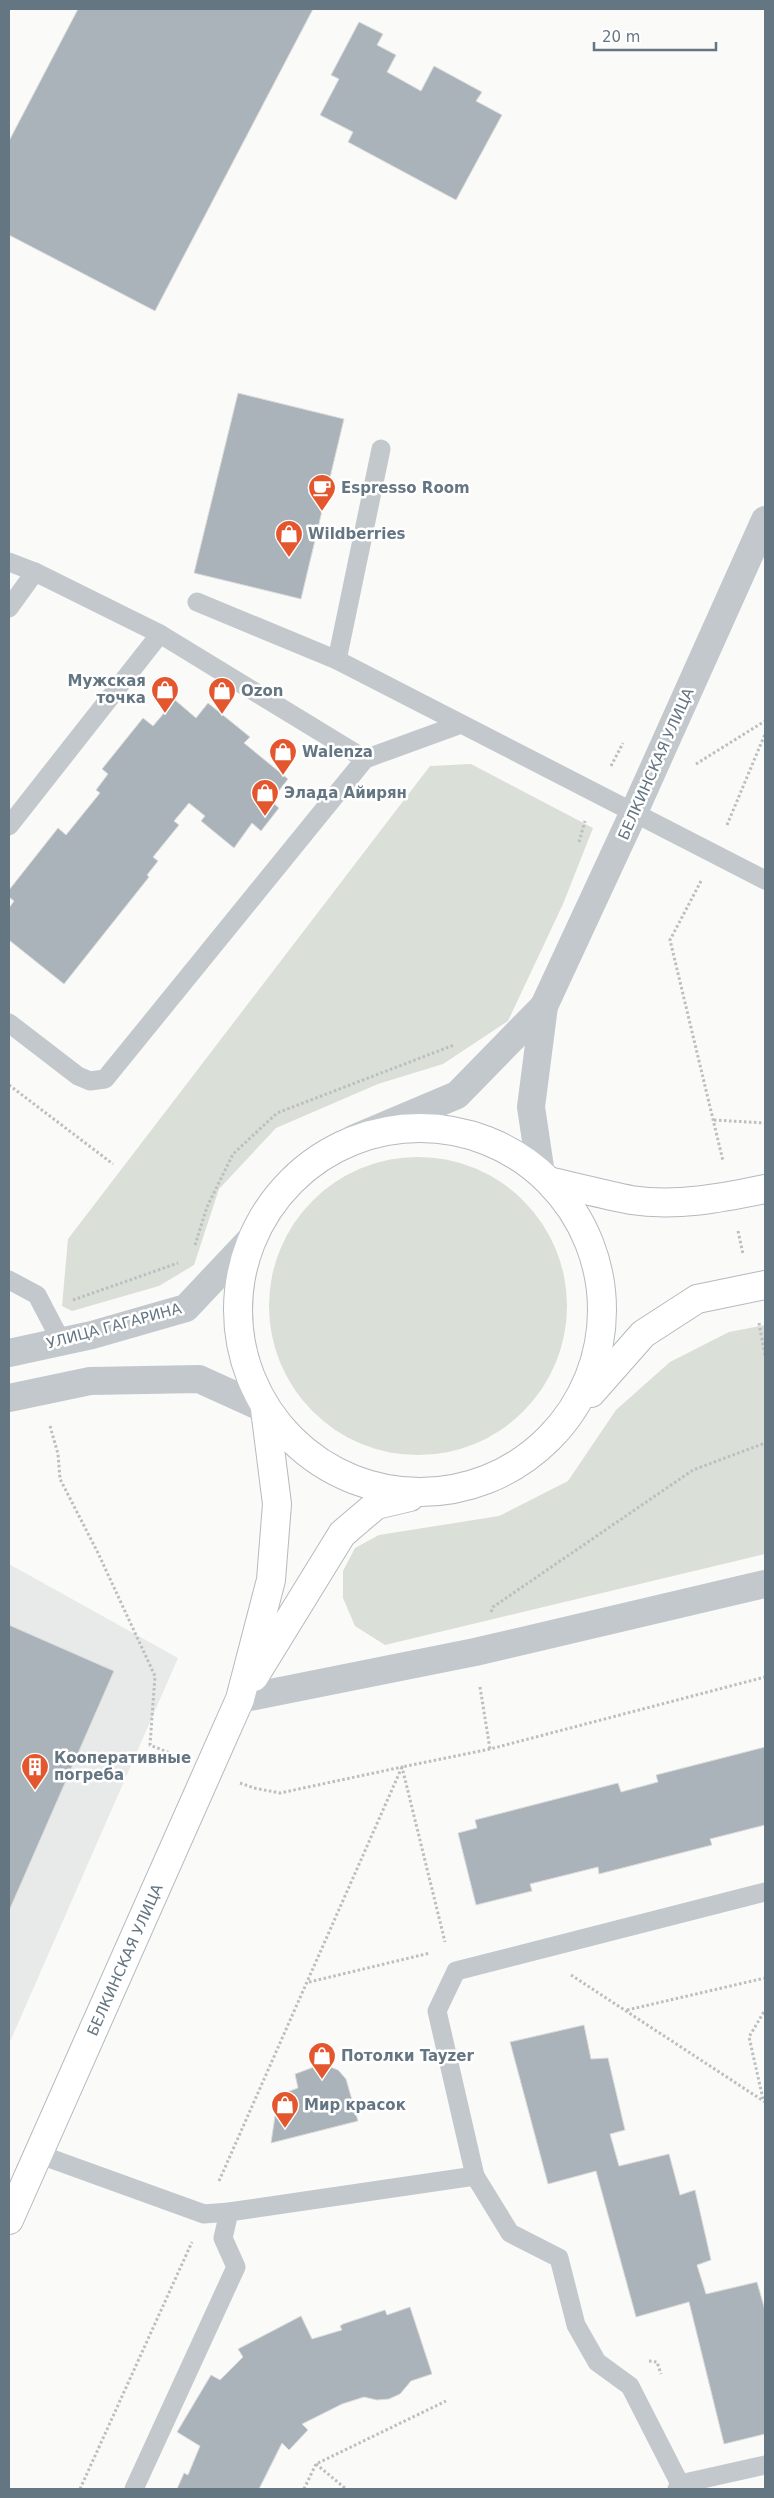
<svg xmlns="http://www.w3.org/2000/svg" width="774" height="2498" viewBox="0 0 774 2498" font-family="'DejaVu Sans',sans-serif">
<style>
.built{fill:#e8e9e9}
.green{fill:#dadfd7}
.building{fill:#aab3b9;stroke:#dcdcda}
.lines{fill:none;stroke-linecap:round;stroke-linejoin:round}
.secondary-casing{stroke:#b3babf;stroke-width:30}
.path{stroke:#bbbfc2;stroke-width:3;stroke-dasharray:2.5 2.5;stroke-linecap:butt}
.service{stroke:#c3c8cc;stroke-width:19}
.minor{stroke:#c3c8cc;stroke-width:28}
.tertiary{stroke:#c3c8cc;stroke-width:28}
.secondary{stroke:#fff;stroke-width:28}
.labels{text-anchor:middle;stroke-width:5;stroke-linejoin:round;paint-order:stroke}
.poi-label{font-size:15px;font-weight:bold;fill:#657683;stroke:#fff;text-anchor:start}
.street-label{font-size:15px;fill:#657683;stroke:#fff}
</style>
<rect width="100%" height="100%" fill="#fafaf8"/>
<!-- built -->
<path class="built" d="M9 1564 178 1658 9 2044Z"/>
<!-- green -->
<g class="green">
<path d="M471 764 593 828 563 904 508 1021 443 1064 378 1084 276 1128 219 1189 194 1265 159 1286 72 1311 62 1306 68 1239 430 766Z"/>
<circle cx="418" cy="1306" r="149"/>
<path d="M765 1325V1554L385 1645 355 1626 343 1598V1571L355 1548 379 1535 499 1516 568 1481 616 1410 670 1362 729 1332Z"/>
</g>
<!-- building -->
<g class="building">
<path d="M78 9H313L155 311 9 235V141Z"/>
<path d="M359 22 383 34 377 45 396 55 387 72 421 91 434 66 482 92 476 101 502 115 456 200 348 142 353 132 320 115 339 79 331 75Z"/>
<path d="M238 393 344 419 301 599 194 573Z"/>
<path d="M175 700 196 718 208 703 250 737 244 743 288 779 271 801 279 808 261 831 252 823 234 848 201 821 205 816 189 803 174 821 179 825 153 857 158 861 147 875 149 877 64 984 9 940V908L14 901 9 897V890L58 828 66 835 100 793 96 790 108 774 102 769 143 718 153 726Z"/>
<path d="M9 1625 114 1671 9 1911Z"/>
<path d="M765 1747V1825L710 1839 712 1845 599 1874 598 1867 530 1884 532 1891 476 1905 458 1833 477 1828 475 1820 618 1783 621 1792 658 1782 656 1775Z"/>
<path d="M584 2025 591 2059 608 2058 625 2130 610 2134 619 2166 669 2154 680 2195 695 2190 711 2260 697 2265 706 2294 757 2282 765 2310V2434L724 2444 689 2302 636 2317 596 2171 548 2184 510 2042Z"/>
<path d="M322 2064 338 2070 346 2079 358 2121 271 2143 275 2116 284 2093 298 2088 295 2074Z"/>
<path d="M410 2307 432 2374 411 2381 400 2394 389 2399 377 2400 364 2397 342 2404 302 2424 308 2430 289 2450 282 2443 259 2489H177L184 2473 188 2475 200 2446 177 2432 211 2375 220 2380 243 2357 238 2349 301 2316 312 2339 342 2330 340 2326 343 2324 385 2310 387 2315Z"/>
</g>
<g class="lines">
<defs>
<g id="secondary">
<circle cx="420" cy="1310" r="182"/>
<path d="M552 1182C579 1188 605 1195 631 1200 676 1207 722 1198 765 1189"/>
<path d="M591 1393 643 1334 697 1299 765 1285"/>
<path d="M254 1677 342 1534 376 1505 410 1497"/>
<path d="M9 2220 240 1699 271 1580 277 1504 265 1409"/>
</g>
</defs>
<!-- secondary casing -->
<use href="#secondary" class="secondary-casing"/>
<!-- path -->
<g class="path">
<path d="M696 764 765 721"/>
<path d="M611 766 623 743"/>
<path d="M727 825 765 734"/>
<path d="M579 842 585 821"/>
<path d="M701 881 670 940 723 1161"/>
<path d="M9 1085 113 1164"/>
<path d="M714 1120 765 1123"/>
<path d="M738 1231 743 1254"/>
<path d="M195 1245 207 1207 233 1154 277 1113 454 1045"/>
<path d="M73 1300 178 1263"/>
<path d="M759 1323 765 1355"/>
<path d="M50 1426 58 1454 60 1479 98 1553 155 1676 150 1745 177 1756"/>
<path d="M491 1612 493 1607 693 1470 765 1443"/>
<path d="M480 1687 490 1749"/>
<path d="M240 1783 254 1788 280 1793 402 1767 445 1942"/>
<path d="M571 1975 765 2102"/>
<path d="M309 1982 430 1953"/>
<path d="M627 2010 765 1978"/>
<path d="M763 2099 749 2037 765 2010"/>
<path d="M219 2181 402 1767 490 1749 765 1677"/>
<path d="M649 2361 657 2362 661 2374"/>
<path d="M316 2464 346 2489"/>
<path d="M80 2489 192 2242"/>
<path d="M304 2489 316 2464 446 2401"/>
</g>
<!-- service -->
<g class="service">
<path d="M381 449 337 660 765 880"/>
<path d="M9 562 35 572"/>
<path d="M197 602 337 660"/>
<path d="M9 608 35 572 160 634"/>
<path d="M9 826 160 634 365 759"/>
<path d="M9 1023 78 1076 90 1081 105 1079 365 759 461 724"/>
<path d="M9 1280 37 1295 62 1343"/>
<path d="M38 2154 204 2214 229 2212 475 2176 437 2011 456 1971 765 1892"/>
<path d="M475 2176 510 2233 559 2258 576 2325 597 2362 630 2386 680 2484"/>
<path d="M134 2489 236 2267 223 2238 229 2212"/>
<path d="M677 2489 680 2484 765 2465"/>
</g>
<!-- minor -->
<g class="minor">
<path d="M9 1353 92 1335 186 1308 251 1239"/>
<path d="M9 1398 90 1381 199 1379 265 1409"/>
<path d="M240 1699 475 1652 765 1584"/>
</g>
<!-- tertiary -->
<g class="tertiary">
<path d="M353 1139 457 1095 544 1006"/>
<path d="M541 1174 531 1107 544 1006 634 812 765 520"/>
</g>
<!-- secondary -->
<use href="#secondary" class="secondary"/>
</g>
<!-- icons -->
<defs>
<symbol id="cafe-pin" viewBox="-11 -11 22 30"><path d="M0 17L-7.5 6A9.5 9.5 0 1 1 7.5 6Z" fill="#e4572e" stroke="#fff"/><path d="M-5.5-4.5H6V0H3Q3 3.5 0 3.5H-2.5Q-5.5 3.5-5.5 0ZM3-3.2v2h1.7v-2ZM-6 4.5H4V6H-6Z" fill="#fff"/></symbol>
<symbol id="shop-pin" viewBox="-11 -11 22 30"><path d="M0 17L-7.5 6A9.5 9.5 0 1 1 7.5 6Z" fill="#e4572e" stroke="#fff"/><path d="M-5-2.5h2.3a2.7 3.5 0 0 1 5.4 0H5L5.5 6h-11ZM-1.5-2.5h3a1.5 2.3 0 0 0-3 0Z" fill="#fff"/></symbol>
<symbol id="building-pin" viewBox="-11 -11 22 30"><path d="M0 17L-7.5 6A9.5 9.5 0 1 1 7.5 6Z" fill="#e4572e" stroke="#fff"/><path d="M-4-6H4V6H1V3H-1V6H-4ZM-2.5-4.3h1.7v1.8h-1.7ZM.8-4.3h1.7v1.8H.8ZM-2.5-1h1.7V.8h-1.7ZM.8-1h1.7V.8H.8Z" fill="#fff"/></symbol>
</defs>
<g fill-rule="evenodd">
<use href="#cafe-pin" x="306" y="472" width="32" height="43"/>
<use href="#shop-pin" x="273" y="518" width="32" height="43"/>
<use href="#shop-pin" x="149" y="674" width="32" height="43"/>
<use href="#shop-pin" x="206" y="675" width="32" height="43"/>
<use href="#shop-pin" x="267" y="736" width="32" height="43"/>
<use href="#shop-pin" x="249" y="777" width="32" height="43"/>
<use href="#building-pin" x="19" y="1751" width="32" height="43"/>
<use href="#shop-pin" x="306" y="2040" width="32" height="43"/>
<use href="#shop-pin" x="269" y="2089" width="32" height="43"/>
</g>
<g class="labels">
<!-- poi labels -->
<g class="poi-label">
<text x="341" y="493">Espresso Room</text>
<text x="308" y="539">Wildberries</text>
<text x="146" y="686" text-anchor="end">Мужская<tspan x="146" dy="17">точка</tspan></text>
<text x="241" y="696">Ozon</text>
<text x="302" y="757">Walenza</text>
<text x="284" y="798">Элада Айирян</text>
<text x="54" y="1763">Кооперативные<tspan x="54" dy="17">погреба</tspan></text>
<text x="341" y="2061">Потолки Tayzer</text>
<text x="304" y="2110">Мир красок</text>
</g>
<!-- street labels -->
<g class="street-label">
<text transform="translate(656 764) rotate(-66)" y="5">БЕЛКИНСКАЯ УЛИЦА</text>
<text transform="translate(114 1326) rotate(-15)" y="5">УЛИЦА ГАГАРИНА</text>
<text transform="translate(125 1960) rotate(-66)" y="5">БЕЛКИНСКАЯ УЛИЦА</text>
</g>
</g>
<!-- border -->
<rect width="774" height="2498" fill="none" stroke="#657683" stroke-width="20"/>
<!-- scale -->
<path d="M594 42v8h122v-8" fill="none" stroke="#657683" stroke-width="2.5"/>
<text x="602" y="42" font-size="15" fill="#657683" stroke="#ffffff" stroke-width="4" paint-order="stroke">20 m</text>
</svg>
